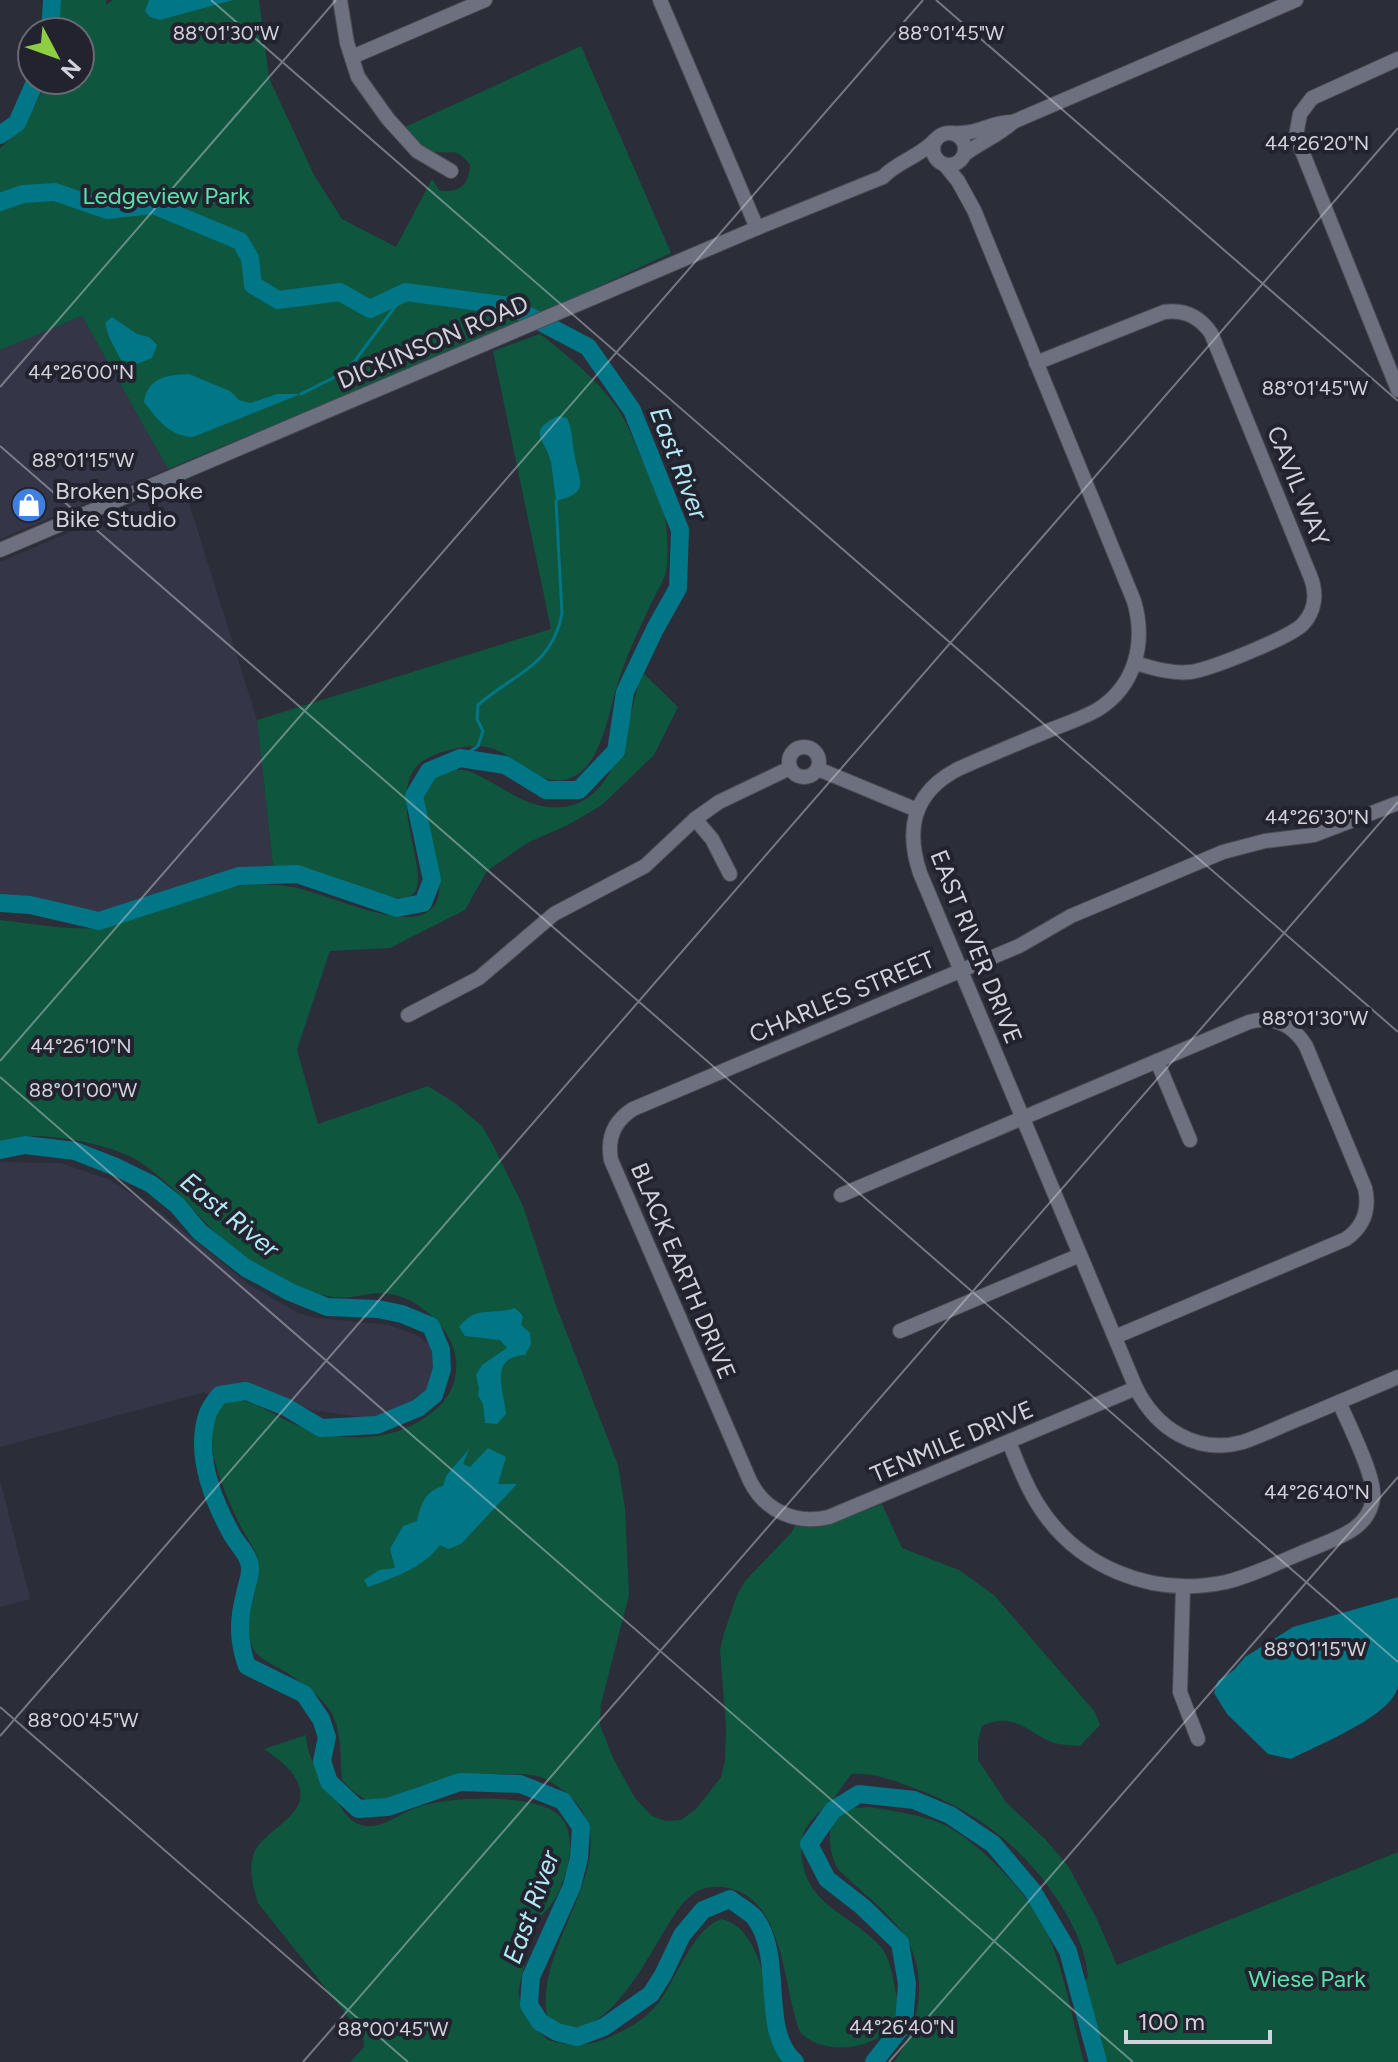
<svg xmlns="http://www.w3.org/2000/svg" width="1398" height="2062" viewBox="0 0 1398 2062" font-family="Figtree,sans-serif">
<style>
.built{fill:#343648}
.green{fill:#0e563e}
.water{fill:#007687}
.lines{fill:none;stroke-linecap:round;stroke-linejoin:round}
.stream{stroke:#007687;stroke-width:3}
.river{stroke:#007687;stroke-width:18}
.minor-casing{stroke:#494a54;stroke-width:16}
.minor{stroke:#6d707e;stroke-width:14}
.ticks{fill:none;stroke:#d1d2da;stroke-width:2;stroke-opacity:0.45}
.labels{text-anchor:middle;stroke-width:8;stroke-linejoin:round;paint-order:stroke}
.park-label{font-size:24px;fill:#56e3ae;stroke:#22232f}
.street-label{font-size:24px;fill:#d1d2da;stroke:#22232f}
.poi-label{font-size:24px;fill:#d1d2da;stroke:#22232f;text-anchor:start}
.water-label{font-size:26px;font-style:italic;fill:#b3e9f5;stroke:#22232f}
.ticks-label{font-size:20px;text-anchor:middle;fill:#d1d2da;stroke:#22232f;stroke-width:8;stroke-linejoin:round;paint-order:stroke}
</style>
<rect width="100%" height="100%" fill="#2b2d39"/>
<!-- built -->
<g class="built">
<path d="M82 316 168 469 0 539V350Z"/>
<path d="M183 484 257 720 273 866 249 867 203 878 108 913 24 899 0 898V562Z"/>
<path d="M0 1162 60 1163 108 1179 161 1213 248 1284 298 1313 317 1318 389 1325 419 1336 436 1351 438 1364 433 1386 426 1394 407 1407 368 1418 312 1410 260 1388 241 1386 210 1397 205 1392 0 1447Z"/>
<path d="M0 1480 30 1599 0 1607Z"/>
</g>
<!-- green -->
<g class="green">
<path d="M59 0H106V5L113 0H259L269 78 314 175 342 219 396 247 432 179 439 190C459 194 469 185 470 165 456 147 455 154 436 152 423 150 414 135 405 127L581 46 671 253 524 321 168 469 82 316 0 350V148C24 129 35 108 47 80H80V32H58Z"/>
<path d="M540 334C568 356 597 379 618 409 629 426 636 446 644 464 650 476 658 489 662 502 667 519 670 559 665 575 661 586 654 597 649 608 637 634 625 659 617 686 608 714 601 769 568 779 539 788 516 755 491 748 473 743 442 750 426 759 379 785 434 876 413 894 399 907 344 882 326 877 309 873 291 870 273 866L257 720 551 629 493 351Z"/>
<path d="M642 672 678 707 654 755 602 805 568 825 527 843 487 871 465 910 390 948 330 951 297 1050 318 1124 428 1086 455 1103 482 1126 494 1147 523 1206 557 1308 618 1465 625 1508 629 1595 601 1704 600 1725 613 1758 635 1798 652 1816 666 1821 681 1820 696 1809 721 1777 725 1761 726 1726 720 1650 724 1633 737 1595 745 1581 792 1532 795 1526 821 1527 882 1504 902 1548 959 1570 994 1595 1095 1712 1100 1725 1080 1746C1072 1745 1062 1745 1054 1743 1026 1732 1014 1711 982 1726L978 1741V1760L1006 1802 1046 1840 1068 1866 1096 1917 1117 1965 1398 1852V2062H1095L1070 1986 1088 1978C1086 1952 1077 1933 1064 1910 1028 1850 977 1810 911 1787 893 1780 871 1772 852 1774 845 1781 841 1790 834 1798 820 1812 801 1825 801 1847 802 1906 847 1910 880 1946 891 1958 894 1983 897 1998 905 2047 827 2062 800 2032 782 1986 785 1893 722 1887 702 1885 689 1894 677 1911 652 1945 604 2062 547 2017 531 1934 656 1835 543 1778 522 1768 440 1779 417 1787 403 1792 387 1804 371 1801 361 1799 349 1788 342 1780 340 1759 342 1737 334 1718 327 1700 300 1681 284 1671 272 1663 256 1659 251 1644 241 1615 264 1585 257 1557 254 1547 247 1538 242 1529 228 1499 198 1441 219 1410 223 1405 228 1400 235 1400 252 1400 272 1413 287 1421 336 1443 392 1446 435 1410 451 1397 460 1376 455 1354 450 1327 417 1297 389 1294 376 1292 364 1295 352 1297 330 1300 305 1291 285 1282 268 1273 251 1265 237 1252 203 1225 177 1186 140 1162 115 1146 67 1137 37 1136 25 1136 12 1140 0 1142V920C30 923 81 933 109 926 123 923 136 916 149 912 197 894 234 880 285 886 320 889 395 930 426 913 459 894 421 832 422 804 423 798 426 793 428 787 436 770 451 768 468 771 493 780 516 801 542 806 618 820 626 722 642 672Z"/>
<path d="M306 1735C307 1756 317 1772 330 1789 339 1802 344 1819 361 1825 380 1831 400 1813 418 1807 450 1797 525 1793 555 1812 582 1830 567 1880 553 1902 546 1913 532 1923 527 1935 523 1943 526 1952 525 1960 524 1970 520 1979 519 1989 517 2008 535 2029 548 2040 570 2047 594 2046 614 2035 631 2027 648 2017 659 2002 677 1978 692 1930 721 1919 768 1928 770 2024 787 2062H350L364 2047 363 2035 258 1903C253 1886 248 1870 254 1853 264 1829 305 1818 300 1790 295 1769 280 1761 264 1749Z"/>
<path d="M869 1807C890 1810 914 1814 935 1821 973 1834 1031 1896 1047 1932 1065 1973 1072 2019 1084 2062H894C922 2026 930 1967 900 1929 882 1907 858 1889 838 1869 829 1854 824 1823 842 1812 849 1807 860 1808 869 1807Z"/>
</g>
<!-- water -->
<g class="water">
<path d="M149 0H233L160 20 150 17 145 11Z"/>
<path d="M112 317 137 334 149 337 157 345 152 358 137 364 121 360 109 337 105 323Z"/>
<path d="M189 374 230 391 239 400 250 403 277 394H301L193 437C169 436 158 420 144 402 148 377 167 375 189 374Z"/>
<path d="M558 416 567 418C573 431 572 444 575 457 580 484 590 492 556 501 554 488 553 475 551 462 546 439 525 432 558 416Z"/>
<path d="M515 1308 523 1316 521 1325 530 1333 531 1344 525 1355C488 1357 504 1391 506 1414L497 1424 485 1423 483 1404 478 1395 479 1389 476 1375 482 1365 507 1348 500 1340 465 1336 459 1327C477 1304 491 1316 515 1308Z"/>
<path d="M488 1448 506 1457 498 1484H517L461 1544 448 1549 440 1545C423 1568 395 1577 368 1587L364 1580 379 1570 395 1568 390 1549 403 1526 417 1521C421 1504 425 1491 443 1486L446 1476 469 1449 463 1464 470 1467Z"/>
<path d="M1398 1597C1398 1623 1398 1661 1398 1686 1393 1716 1317 1745 1291 1759L1268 1754 1227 1714 1214 1693 1218 1681 1234 1670 1245 1657 1293 1627Z"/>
</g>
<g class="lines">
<!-- stream -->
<g class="stream">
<path d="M301 394 335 377 354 362 406 292"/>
<path d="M460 758 478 746 483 731 477 719 478 705C516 672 551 667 562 614L556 501"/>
</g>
<!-- river -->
<g class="river">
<path d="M50 32 52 0"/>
<path d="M0 135 17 123 36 80"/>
<path d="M0 202 23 194 55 192 107 210 153 205 240 241 250 258 253 285 278 300 340 292 370 309 406 292 510 306 588 347 632 410 680 530 678 588 655 629 625 692 616 751 579 790H546L505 765 460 758 429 771 414 796 432 880 423 903 397 908 297 874 239 876 99 921 30 905 0 903"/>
<path d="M0 1150 25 1145 75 1151 116 1167 151 1184 177 1205 200 1232 246 1268 290 1292 327 1307 378 1309 402 1314 431 1326 441 1350 442 1369 434 1395 418 1408 377 1425 321 1428 286 1407 246 1391 220 1395C215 1401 209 1408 207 1416 195 1454 213 1500 231 1533 237 1545 251 1556 250 1570 250 1578 246 1587 245 1594 238 1620 238 1641 247 1666L304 1694 321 1719 327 1737 322 1761 329 1782 358 1809 388 1807 460 1782 520 1784 563 1801 581 1827 579 1858 572 1886 531 1977 529 2005 540 2022 557 2032 577 2037 604 2027 651 1994 663 1975 682 1935 703 1910 730 1899C737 1905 749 1911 755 1918 785 1958 759 2031 795 2062"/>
<path d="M874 2062 904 2024 907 1984 900 1943 863 1907 827 1879 809 1844 833 1810 859 1794 914 1800 950 1815 993 1844 1032 1890 1068 1951 1098 2062"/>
</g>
<defs>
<g id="minor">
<path d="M340 0 347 43 358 77 388 119 417 151 451 171"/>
<path d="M660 0 757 228"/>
<path d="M352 57 485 0"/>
<path d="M1398 59 1312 98 1300 114 1296 136 1398 390"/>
<circle cx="949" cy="149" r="16"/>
<path d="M952 133C980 135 988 122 1013 122"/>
<path d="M965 154C981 142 999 135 1013 122L1296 0"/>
<path d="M945 165 958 181 974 210 1134 601C1146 642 1136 686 1097 710 1081 719 1062 725 1045 732 1016 744 987 756 958 769 914 792 905 828 920 873L1136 1388C1156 1428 1196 1455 1243 1442 1264 1435 1285 1424 1306 1416 1337 1403 1367 1390 1398 1377"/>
<path d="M1036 363 1164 312C1184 309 1199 316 1211 333L1311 578C1317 594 1315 611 1303 624 1291 637 1209 670 1190 672 1171 674 1153 668 1135 663"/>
<path d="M0 550 757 228 883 177C898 161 920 157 936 139"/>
<circle cx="804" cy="762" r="15"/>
<path d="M818 769 917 810"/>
<path d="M695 819 712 839 730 874"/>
<path d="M408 1015 479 978 554 914 645 866 695 819 719 802 790 768"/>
<path d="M1157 1061 1190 1140"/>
<path d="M841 1195 1249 1022C1274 1015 1293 1025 1306 1046L1365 1188C1370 1210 1363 1227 1346 1239L1115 1337"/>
<path d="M900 1331 1080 1255"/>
<path d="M1136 1388 829 1517C796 1525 765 1511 750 1481L611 1160C607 1138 614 1121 633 1109L1019 946 1071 916 1223 852 1265 841 1314 835 1398 803"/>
<path d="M1009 1442C1017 1462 1025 1484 1037 1503 1076 1567 1152 1598 1226 1582 1255 1575 1283 1560 1311 1549 1336 1538 1369 1530 1373 1498 1376 1478 1348 1423 1339 1402"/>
<path d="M1183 1587 1180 1692 1198 1739"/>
</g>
</defs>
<!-- minor casing -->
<use href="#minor" class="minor-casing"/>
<!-- minor -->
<use href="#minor" class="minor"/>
</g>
<!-- ticks -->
<path class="ticks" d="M211 0 1398 1032M936 0 1398 401M0 387 336 0M0 446 1398 1662M0 1061 923 0M0 1077 1133 2062M0 1707 408 2062M0 1736 1398 128M303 2062 1398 802M889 2062 1398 1477"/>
<!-- icons -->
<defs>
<symbol id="shop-disc" viewBox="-11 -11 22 22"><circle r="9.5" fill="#3f7fe0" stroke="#22232f"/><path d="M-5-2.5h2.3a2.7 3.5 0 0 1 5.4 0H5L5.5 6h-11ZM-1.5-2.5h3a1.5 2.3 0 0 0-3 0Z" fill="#fff"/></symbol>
</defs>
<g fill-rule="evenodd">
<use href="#shop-disc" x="9" y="485" width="40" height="40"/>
</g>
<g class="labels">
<!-- park labels -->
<g class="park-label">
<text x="166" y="204">Ledgeview Park</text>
<text x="1307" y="1987">Wiese Park</text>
</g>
<!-- street labels -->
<g class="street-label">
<text transform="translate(433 342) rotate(-23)" y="8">DICKINSON ROAD</text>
<text transform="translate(1298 486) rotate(68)" y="8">CAVIL WAY</text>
<text transform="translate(976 947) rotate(68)" y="8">EAST RIVER DRIVE</text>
<text transform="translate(842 997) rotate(-23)" y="8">CHARLES STREET</text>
<text transform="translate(683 1271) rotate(67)" y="8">BLACK EARTH DRIVE</text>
<text transform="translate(952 1442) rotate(-23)" y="8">TENMILE DRIVE</text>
</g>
<!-- poi labels -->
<g class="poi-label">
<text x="55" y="499">Broken Spoke<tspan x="55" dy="28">Bike Studio</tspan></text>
</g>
<!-- water labels -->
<g class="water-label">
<text transform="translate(679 463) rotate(69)" y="9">East River</text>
<text transform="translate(230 1215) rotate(39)" y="9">East River</text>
<text transform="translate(531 1907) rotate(-70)" y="9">East River</text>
</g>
</g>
<g class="ticks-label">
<text x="226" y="40">88°01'30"W</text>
<text x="951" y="40">88°01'45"W</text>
<text x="1317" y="150">44°26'20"N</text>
<text x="81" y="379">44°26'00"N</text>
<text x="1315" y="395">88°01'45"W</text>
<text x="83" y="467">88°01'15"W</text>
<text x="1317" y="824">44°26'30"N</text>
<text x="1315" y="1025">88°01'30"W</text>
<text x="81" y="1053">44°26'10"N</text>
<text x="83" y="1097">88°01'00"W</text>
<text x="1317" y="1499">44°26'40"N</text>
<text x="1315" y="1656">88°01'15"W</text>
<text x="83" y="1727">88°00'45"W</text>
<text x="902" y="2034">44°26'40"N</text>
<text x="393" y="2036">88°00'45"W</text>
</g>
<!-- north arrow -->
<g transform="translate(56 56) rotate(131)"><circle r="38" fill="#22232f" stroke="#686973" stroke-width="2"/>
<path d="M0-6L14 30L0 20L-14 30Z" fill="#8ece43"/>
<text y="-12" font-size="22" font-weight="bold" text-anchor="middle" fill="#d1d2da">N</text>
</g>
<!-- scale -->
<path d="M1126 2030v12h144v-12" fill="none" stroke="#d1d2da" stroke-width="4"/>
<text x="1138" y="2030" font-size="24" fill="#d1d2da" stroke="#22232f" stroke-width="6" paint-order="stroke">100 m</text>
</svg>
